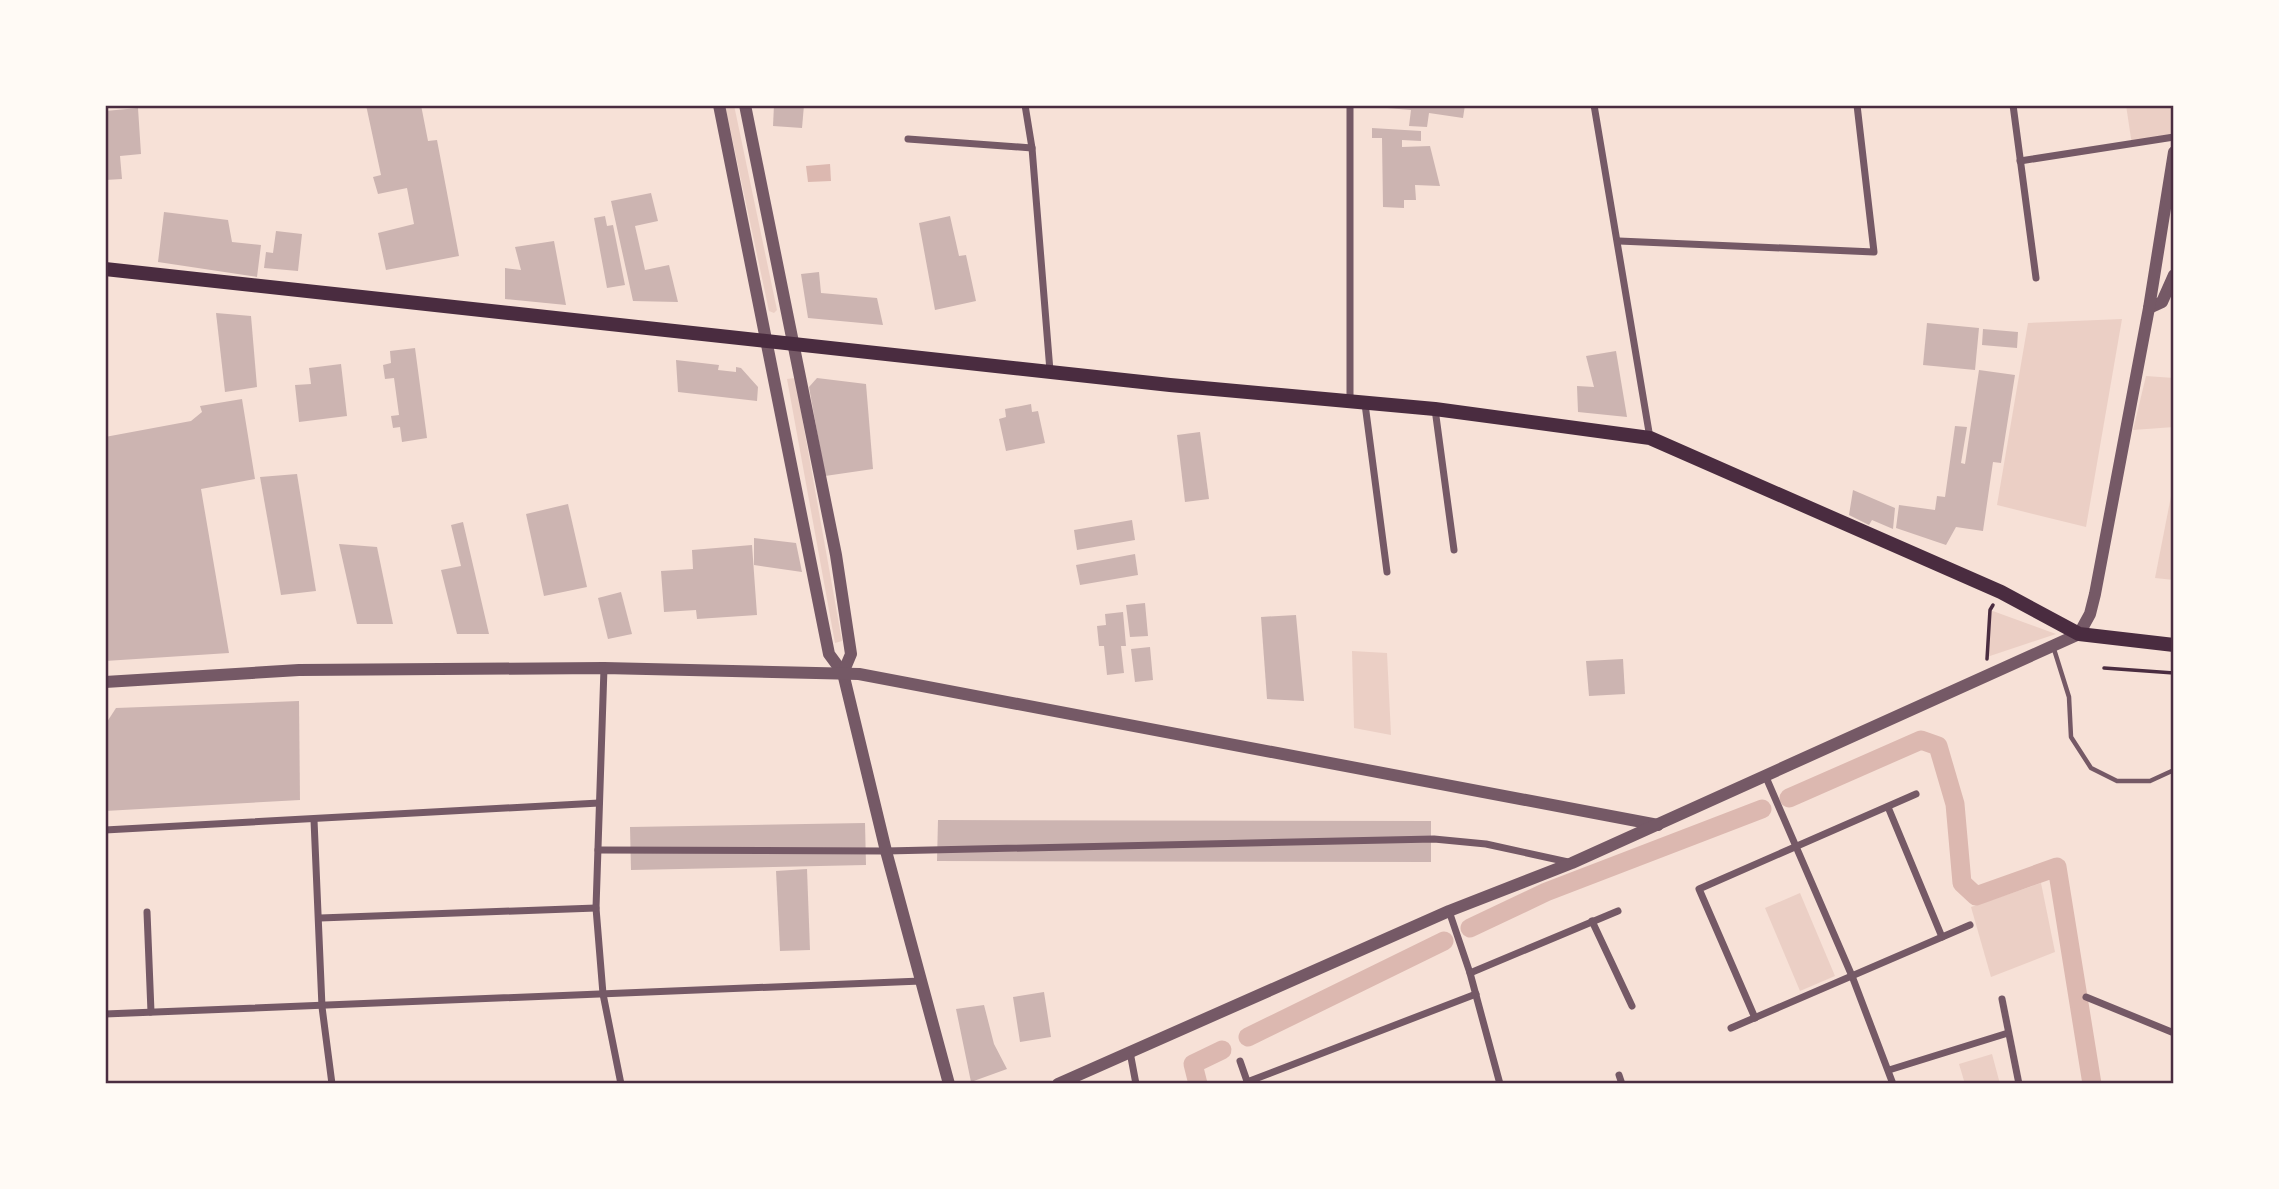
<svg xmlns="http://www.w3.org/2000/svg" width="2279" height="1189" viewBox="0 0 2279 1189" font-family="'Archivo Narrow',sans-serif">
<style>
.green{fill:#ebcfc5}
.water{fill:#dcb8b0}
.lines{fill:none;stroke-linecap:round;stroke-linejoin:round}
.canal{stroke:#dcb8b0;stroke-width:19}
.building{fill:#ccb4b1}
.path{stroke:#4a2c40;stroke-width:3.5}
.service{stroke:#755966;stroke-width:4.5}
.minor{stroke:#755966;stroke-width:7}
.tertiary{stroke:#755966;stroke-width:12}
.secondary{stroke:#4a2c40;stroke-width:14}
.neatline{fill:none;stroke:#4a2c40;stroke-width:2.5}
</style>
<rect width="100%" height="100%" fill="#f7e1d7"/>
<!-- green -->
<g class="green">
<path d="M725 105H734L777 310 774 313 769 311Z"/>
<path d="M2126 105H2174V137L2132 145Z"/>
<path d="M2122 319 2086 527 1997 505 2028 323Z"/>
<path d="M2146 376 2174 378V427L2133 430Z"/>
<path d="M795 378 842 641 835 643 787 379Z"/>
<path d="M2174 481V580L2155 578Z"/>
<path d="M1990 610 2056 634 1987 657Z"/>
<path d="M1352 651 1387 653 1391 735 1354 728Z"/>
<path d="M2041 883 2055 952 1991 977 1971 907Z"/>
<path d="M1800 893 1835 976 1800 991 1765 908Z"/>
<path d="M1992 1054 2000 1084H1965L1959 1064Z"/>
</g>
<!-- water -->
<path class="water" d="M830 164 831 181 808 182 806 166Z"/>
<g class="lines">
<!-- canal -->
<g class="canal">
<path d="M1789 798 1921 740 1938 746 1955 804 1962 883 1976 896 2057 867 2092 1084"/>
<path d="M1470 928 1546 892 1762 809"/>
<path d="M1248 1037 1444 941"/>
<path d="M1198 1084 1193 1064 1222 1050"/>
</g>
</g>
<!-- building -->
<g class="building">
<path d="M366 105H421L428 141 437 140 459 256 386 270 378 233 414 224 407 188 378 194 373 177 381 175Z"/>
<path d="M774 105H804L802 128 773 126Z"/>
<path d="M1388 105H1465L1463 118 1429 113 1427 127 1409 126 1411 110 1387 108Z"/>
<path d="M138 108 141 154 120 156 122 179 105 180V111Z"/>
<path d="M1372 128 1421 131V141L1402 140V147L1430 146 1440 186 1415 185 1416 200H1404V208L1383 207 1382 138H1372Z"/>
<path d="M651 193 658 221 635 226 645 270 669 265 678 302 633 301 611 201Z"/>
<path d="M164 212 228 220 232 242 261 245 257 277 158 262Z"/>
<path d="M605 216 607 226 613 225 625 285 607 288 594 218Z"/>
<path d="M950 216 959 256 966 255 976 301 935 310 919 223Z"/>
<path d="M276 231 302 234 298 271 264 268 266 252 273 253Z"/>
<path d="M554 241 566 305 505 299V268L521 270 515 247Z"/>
<path d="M819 272 821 293 877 298 883 325 808 318 801 274Z"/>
<path d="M216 313 251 316 257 387 225 392Z"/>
<path d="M1927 323 1979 328 1975 370 1923 365Z"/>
<path d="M1983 329 2018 332 2017 348 1982 345Z"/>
<path d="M415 348 427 438 402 442 400 427 393 428 391 416 399 415 394 378 385 379 383 365 391 363 390 351Z"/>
<path d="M1616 351 1627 417 1578 412 1577 386 1594 387 1586 356Z"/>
<path d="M676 360 719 365 718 370 736 372V367L741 368 758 387 757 401 678 392Z"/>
<path d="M341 364 347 416 299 422 295 385 311 384 309 368Z"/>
<path d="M1979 370 2015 375 2001 463 1993 462 1983 531 1956 527 1946 545 1896 528 1899 505 1935 510 1937 496 1945 497 1955 426 1967 427 1961 463 1965 464Z"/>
<path d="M817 378 866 384 873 469 825 476 809 387Z"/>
<path d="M242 399 255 479 201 489 229 653 105 661V437L191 421 202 412 200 406Z"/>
<path d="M1031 404 1032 412 1038 411 1045 443 1006 451 999 419 1006 417 1005 409Z"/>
<path d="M1200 432 1209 499 1185 502 1177 435Z"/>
<path d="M297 474 316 591 281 595 260 477Z"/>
<path d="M1853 490 1895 508 1893 529 1872 520 1869 525 1849 515Z"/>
<path d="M568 504 587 587 544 596 526 514Z"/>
<path d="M1132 520 1135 540 1077 550 1074 530Z"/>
<path d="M463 522 489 634H457L441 570 461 566 451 525Z"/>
<path d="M754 538 796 543 802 572 754 565Z"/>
<path d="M339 544 377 547 393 624H357Z"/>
<path d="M752 545 757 615 697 619 696 610 664 612 661 571 693 569 692 550Z"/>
<path d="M1135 554 1138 575 1080 585 1076 565Z"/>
<path d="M621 592 632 634 608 639 598 598Z"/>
<path d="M1145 603 1148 636 1130 637 1126 605Z"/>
<path d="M1123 612 1126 646H1121L1124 673 1107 675 1104 646H1099L1097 626 1106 625 1105 614Z"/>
<path d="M1296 615 1304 701 1267 699 1261 617Z"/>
<path d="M1150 647 1153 680 1135 682 1131 649Z"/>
<path d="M1623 659 1625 694 1589 696 1586 661Z"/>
<path d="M299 701 300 800 105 811V725L116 708Z"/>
<path d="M938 820 1431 821V862L937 861Z"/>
<path d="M865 823 866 865 631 870 630 827Z"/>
<path d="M807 869 810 950 780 951 776 871Z"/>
<path d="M1044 992 1051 1037 1020 1042 1013 997Z"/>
<path d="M984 1005 994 1044 1007 1069 971 1082 956 1009Z"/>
</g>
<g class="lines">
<!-- path -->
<g class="path">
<path d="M1987 659 1990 610 1993 605"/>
<path d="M2104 668 2174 673"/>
</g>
<!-- service -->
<path class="service" d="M2053 646 2069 697 2071 737 2091 768 2117 781H2150L2174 770"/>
<!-- minor -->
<g class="minor">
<path d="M1025 105 1032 148 1050 371"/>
<path d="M1594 105 1650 438"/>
<path d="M2013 105 2036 278"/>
<path d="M908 139 1032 148"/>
<path d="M2020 161 2174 137"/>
<path d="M1619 241 1874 252 1857 105"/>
<path d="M1350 402V105"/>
<path d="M1365 404 1387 572"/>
<path d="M1435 409 1454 550"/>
<path d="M604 668 596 908 603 994 621 1084"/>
<path d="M1765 775 1852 976 1893 1084"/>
<path d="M1888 807 1942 937"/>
<path d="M314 820 322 1007 332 1084"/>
<path d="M105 830 599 803"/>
<path d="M598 850 886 851 1434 839 1486 844 1568 862"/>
<path d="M1449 911 1470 973 1500 1084"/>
<path d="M147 912 151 1012"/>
<path d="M320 918 596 908"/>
<path d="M1592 921 1632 1006"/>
<path d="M1470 973 1618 911"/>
<path d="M2086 997 2174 1033"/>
<path d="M2002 999 2019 1084"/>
<path d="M105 1014 921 981"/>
<path d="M1755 1018 1699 889 1916 794"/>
<path d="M1731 1028 1970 925"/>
<path d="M1130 1052 1136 1084"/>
<path d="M1240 1061 1248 1084"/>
<path d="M1889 1070 2008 1033"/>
<path d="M1619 1075 1622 1084"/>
<path d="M1247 1082 1476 994"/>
</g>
<!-- tertiary -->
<g class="tertiary">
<path d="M719 105 829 654 843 673 886 851 949 1084"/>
<path d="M745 105 836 555 851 654 843 673"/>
<path d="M2149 308 2162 302 2174 275"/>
<path d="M105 682 299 670 604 668 859 674 1658 825"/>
<path d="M1058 1084 1449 911 1572 863 2079 634 2090 614 2095 594 2149 308 2174 152"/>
</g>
<!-- secondary -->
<path class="secondary" d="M105 269 1170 385 1435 409 1650 438 2001 592 2079 634 2174 645"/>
</g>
<!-- border -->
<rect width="2279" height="1189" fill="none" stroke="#fffaf5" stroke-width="214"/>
<rect x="107" y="107" width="2065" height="975" class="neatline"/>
</svg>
